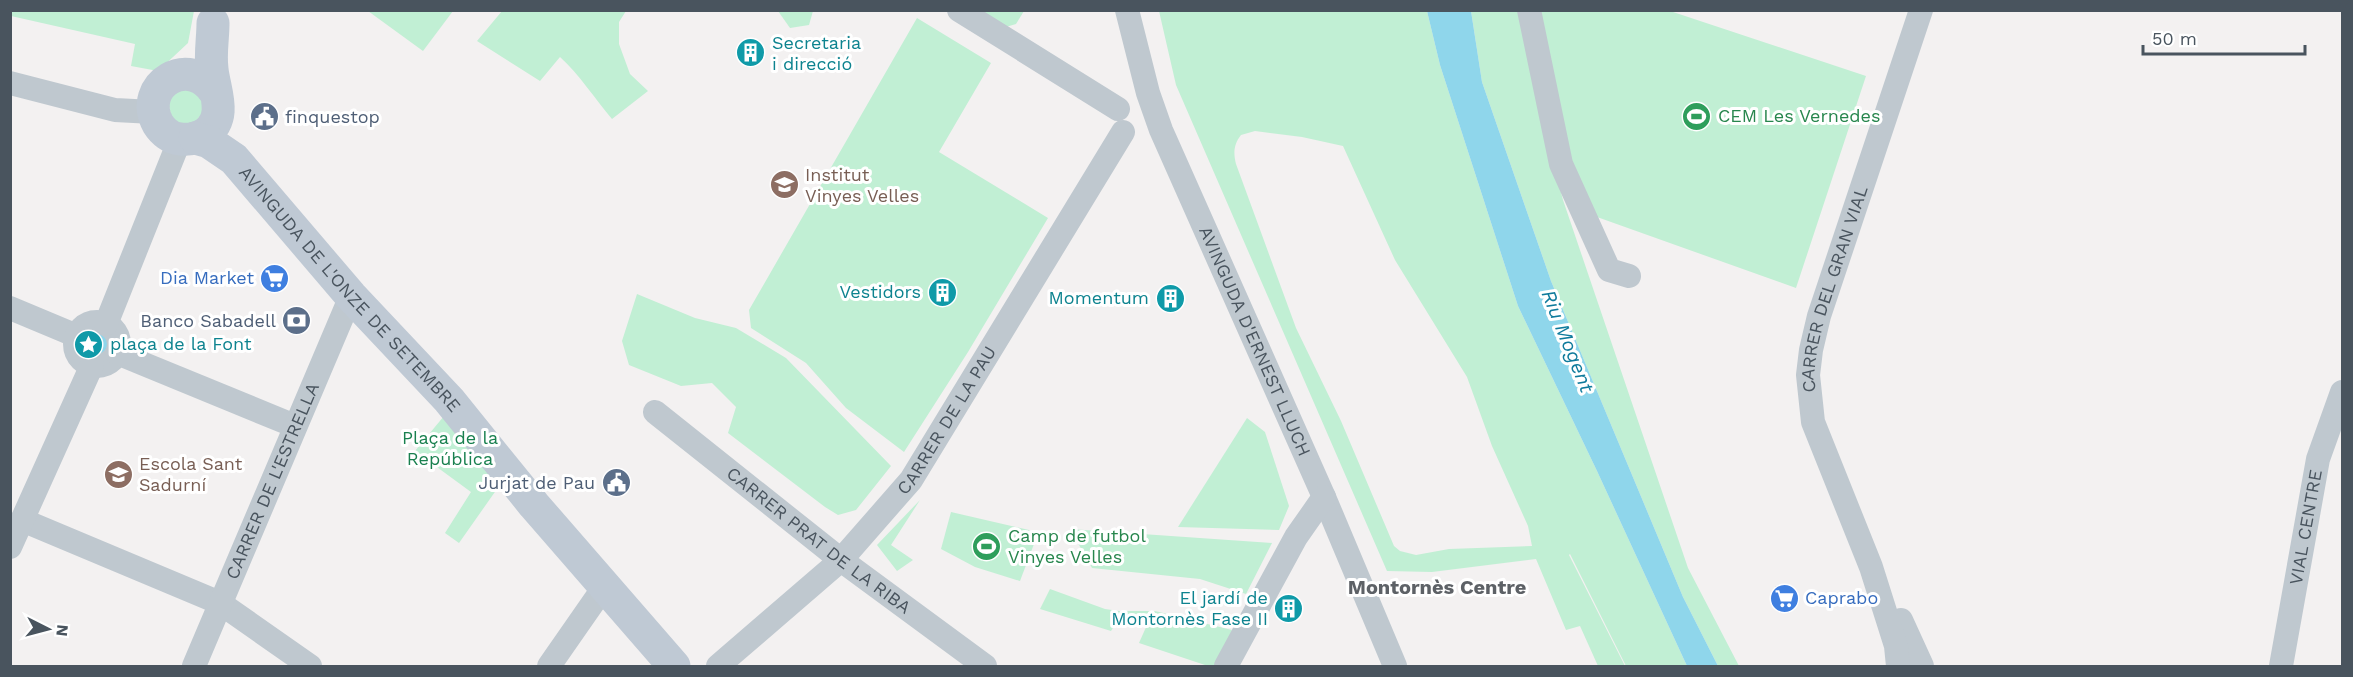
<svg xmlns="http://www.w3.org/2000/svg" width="2353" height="677" viewBox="0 0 2353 677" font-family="'Work Sans',sans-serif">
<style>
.green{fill:#c1efd4;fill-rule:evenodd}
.water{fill:#8fd6eb}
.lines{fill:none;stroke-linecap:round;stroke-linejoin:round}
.street{stroke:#bfc8cf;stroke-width:24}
.secondary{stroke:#bfc9d4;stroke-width:33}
.labels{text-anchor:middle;stroke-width:6;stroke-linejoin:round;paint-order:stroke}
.culture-label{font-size:18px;fill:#0d838f;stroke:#fff;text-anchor:end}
.leisure-label{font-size:18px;fill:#27864d;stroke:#fff;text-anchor:start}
.service-label{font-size:18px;fill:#4e5e75;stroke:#fff;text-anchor:end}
.education-label{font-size:18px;fill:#785e54;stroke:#fff;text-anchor:start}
.shop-label{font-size:18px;fill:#366cbe;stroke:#fff;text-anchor:end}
.street-label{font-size:18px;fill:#49545e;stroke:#fff}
.park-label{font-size:18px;fill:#19804f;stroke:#fff}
.water-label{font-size:20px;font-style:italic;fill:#0f7b9c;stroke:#fff}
.neighbourhood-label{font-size:20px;font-weight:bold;fill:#5d6166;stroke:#fff}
</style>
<rect width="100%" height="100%" fill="#f3f1f1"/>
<!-- green -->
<g class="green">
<path d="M11 10 194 11 188 43 158 71 131 66 135 44 11 16Z"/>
<path d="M368 11H453L423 51Z"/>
<path d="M502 11H626L619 22V44L630 74 648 91 612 119C595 99 579 74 560 57L540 81 477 41Z"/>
<path d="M778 11V10L813 11 809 25 790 28Z"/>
<path d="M969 11H1024L1016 24 999 29Z"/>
<path d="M1159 11H1427L1440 65 1518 306 1597 471 1687 666H1626L1570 554 1569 555 1625 666H1598L1580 626 1566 630 1536 559 1432 572 1387 571 1176 85ZM1255 131 1302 137 1343 146 1395 260 1467 377 1492 446 1528 526 1532 546 1449 549 1416 555 1400 551 1394 546 1341 421 1296 328 1236 164C1233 152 1234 144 1241 135Z"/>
<path d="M1471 11H1670L1866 76 1796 288 1597 217 1552 158 1563 200 1688 568 1739 666H1718L1683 597 1551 281 1482 82Z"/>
<path d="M917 18 991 63 939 152 1048 218 968 352 904 452 846 408 806 363 751 328 749 310Z"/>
<path d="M194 89 207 109 190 127 172 120 168 101 176 91Z"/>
<path d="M637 294 695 318 736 328 786 358 891 466 856 510 838 515 825 507 728 433 736 407 712 383 681 386 629 365 622 341Z"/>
<path d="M449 410 504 479 459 543 445 533 471 492 415 451Z"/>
<path d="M1247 418 1265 432 1289 506 1279 530 1178 527Z"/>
<path d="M920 500 891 545 913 560 897 571 877 545Z"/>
<path d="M951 512 1029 530 1034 544 1020 581 975 567 941 549Z"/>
<path d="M1070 529 1272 543 1246 594 1200 579 1092 568Z"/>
<path d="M1050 589 1105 609 1119 611H1155L1232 630 1217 666H1208L1139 643 1147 625 1116 623 1111 631 1040 609Z"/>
</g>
<!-- water -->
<g class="water">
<path d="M1427 11H1471L1482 82 1551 281 1683 597 1718 666H1687L1597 471 1518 306 1440 65Z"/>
<circle cx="98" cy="345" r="16"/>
</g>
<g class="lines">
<!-- street -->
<g class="street">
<path d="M959 10 1118 109"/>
<path id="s1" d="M1127 10 1148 93 1161 130 1324 497 1395 666"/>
<path d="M1529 10 1561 164 1609 270 1629 276"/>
<path d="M10 83 115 110 153 112"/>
<path d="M10 308 77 336"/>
<circle cx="97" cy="344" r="22"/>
<path d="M106 324 180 139"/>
<path d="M117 353 295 426"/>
<path id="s2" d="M655 412 841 560 985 666"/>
<path d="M22 520 220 603 310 666"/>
<path d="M10 547 92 365"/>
<path d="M1901 620 1922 666"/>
<path id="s3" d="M194 666 351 296"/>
<path d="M549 666 604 587"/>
<path id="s4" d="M718 666 841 560 911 480 1123 132"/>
<path d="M1226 666 1296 537 1324 497"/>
<path id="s5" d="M1898 666 1896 646 1871 567 1813 422 1808 375 1811 350 1819 316 1921 10"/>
<path id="s6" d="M2281 666 2318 459 2342 392"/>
</g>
<!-- secondary -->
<g class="secondary">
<path d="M213 23C213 38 210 54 212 69 214 90 228 117 206 133 198 139 190 140 180 139 171 138 163 132 158 124 137 85 190 53 215 92"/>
<path id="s7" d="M195 138 209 142 234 159 351 296 449 400 534 505 674 666"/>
</g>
</g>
<!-- icons -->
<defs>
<symbol id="building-disc" viewBox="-11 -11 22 22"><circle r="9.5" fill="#0f9aa8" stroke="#fff"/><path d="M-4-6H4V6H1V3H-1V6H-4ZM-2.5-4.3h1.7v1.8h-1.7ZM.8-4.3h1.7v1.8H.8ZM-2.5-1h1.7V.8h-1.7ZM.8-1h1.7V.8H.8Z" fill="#fff"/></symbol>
<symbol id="stadium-disc" viewBox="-11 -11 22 22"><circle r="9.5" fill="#2e9e5b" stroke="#fff"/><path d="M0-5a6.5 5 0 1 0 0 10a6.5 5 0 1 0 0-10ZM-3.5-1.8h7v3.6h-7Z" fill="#fff"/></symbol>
<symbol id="civic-disc" viewBox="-11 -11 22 22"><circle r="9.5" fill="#5c6f8a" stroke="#fff"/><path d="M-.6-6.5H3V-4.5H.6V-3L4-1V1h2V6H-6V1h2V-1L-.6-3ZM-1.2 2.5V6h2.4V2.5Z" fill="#fff"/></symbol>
<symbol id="school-disc" viewBox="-11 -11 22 22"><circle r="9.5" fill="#8d6e63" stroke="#fff"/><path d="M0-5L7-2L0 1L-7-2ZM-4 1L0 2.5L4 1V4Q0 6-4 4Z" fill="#fff"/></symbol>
<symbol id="supermarket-disc" viewBox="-11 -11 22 22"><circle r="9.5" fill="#3f7fe0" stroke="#fff"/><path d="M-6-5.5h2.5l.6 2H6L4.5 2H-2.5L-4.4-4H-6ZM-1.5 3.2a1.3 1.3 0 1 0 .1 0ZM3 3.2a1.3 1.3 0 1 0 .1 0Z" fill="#fff"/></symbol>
<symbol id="bank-disc" viewBox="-11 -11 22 22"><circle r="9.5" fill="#5c6f8a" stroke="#fff"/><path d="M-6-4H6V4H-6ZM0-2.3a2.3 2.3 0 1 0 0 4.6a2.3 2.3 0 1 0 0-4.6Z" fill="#fff"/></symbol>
<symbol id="sight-disc" viewBox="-11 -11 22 22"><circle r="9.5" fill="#0f9aa8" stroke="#fff"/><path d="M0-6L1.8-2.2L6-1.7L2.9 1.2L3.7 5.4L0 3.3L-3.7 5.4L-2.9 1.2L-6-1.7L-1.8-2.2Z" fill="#fff"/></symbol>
</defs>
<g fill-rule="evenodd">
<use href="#building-disc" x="734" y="36" width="33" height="33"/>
<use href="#stadium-disc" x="1680" y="100" width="33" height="33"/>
<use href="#civic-disc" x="248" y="100" width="33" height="33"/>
<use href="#school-disc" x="768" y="168" width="33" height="33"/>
<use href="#supermarket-disc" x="258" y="262" width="33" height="33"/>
<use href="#building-disc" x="926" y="276" width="33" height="33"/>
<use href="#building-disc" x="1154" y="282" width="33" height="33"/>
<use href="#bank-disc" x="280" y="304" width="33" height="33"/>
<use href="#sight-disc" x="72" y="328" width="33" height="33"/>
<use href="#school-disc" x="102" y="458" width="33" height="33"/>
<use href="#civic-disc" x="600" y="466" width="33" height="33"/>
<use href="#stadium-disc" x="970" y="530" width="33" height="33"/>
<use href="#supermarket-disc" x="1768" y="582" width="33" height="33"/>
<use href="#building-disc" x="1272" y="592" width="33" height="33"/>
</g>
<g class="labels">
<!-- culture labels -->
<g class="culture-label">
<text x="772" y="49" text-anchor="start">Secretaria<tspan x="772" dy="21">i direcció</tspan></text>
<text x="921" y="298">Vestidors</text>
<text x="1149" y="304">Momentum</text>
<text x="110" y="350" text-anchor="start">plaça de la Font</text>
<text x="1268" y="604">El jardí de<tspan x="1268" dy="21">Montornès Fase II</tspan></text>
</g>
<!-- leisure labels -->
<g class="leisure-label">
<text x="1718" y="122">CEM Les Vernedes</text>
<text x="1008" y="542">Camp de futbol<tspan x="1008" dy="21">Vinyes Velles</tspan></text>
</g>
<!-- service labels -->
<g class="service-label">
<text x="285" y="123" text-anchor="start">finquestop</text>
<text x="276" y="327">Banco Sabadell</text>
<text x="595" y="489">Jurjat de Pau</text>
</g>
<!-- education labels -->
<g class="education-label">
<text x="805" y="181">Institut<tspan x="805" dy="21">Vinyes Velles</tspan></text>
<text x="139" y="470">Escola Sant<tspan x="139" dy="21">Sadurní</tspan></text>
</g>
<!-- shop labels -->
<g class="shop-label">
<text x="254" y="284">Dia Market</text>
<text x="1805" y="604" text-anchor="start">Caprabo</text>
</g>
<!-- street labels -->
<g class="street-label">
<text dy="6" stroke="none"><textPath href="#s7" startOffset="219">AVINGUDA DE L'ONZE DE SETEMBRE</textPath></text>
<text dy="6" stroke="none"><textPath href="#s5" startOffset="396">CARRER DEL GRAN VIAL</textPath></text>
<text dy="6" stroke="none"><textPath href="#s1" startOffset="356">AVINGUDA D'ERNEST LLUCH</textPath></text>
<text dy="6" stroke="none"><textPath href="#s4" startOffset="338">CARRER DE LA PAU</textPath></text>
<text dy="6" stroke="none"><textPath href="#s3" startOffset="201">CARRER DE L'ESTRELLA</textPath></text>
<text dy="6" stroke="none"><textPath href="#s6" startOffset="141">VIAL CENTRE</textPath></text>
<text dy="6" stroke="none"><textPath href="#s2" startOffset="208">CARRER PRAT DE LA RIBA</textPath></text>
</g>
<!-- park labels -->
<g class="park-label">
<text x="450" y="444">Plaça de la<tspan x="450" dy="21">República</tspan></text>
</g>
<!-- water labels -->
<g class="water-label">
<text transform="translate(1568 341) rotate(68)" y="7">Riu Mogent</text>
</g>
<!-- neighbourhood labels -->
<g class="neighbourhood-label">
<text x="1437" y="594">Montornès Centre</text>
</g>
</g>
<!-- border -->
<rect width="2353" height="677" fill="none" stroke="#49545e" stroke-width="24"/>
<!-- north arrow -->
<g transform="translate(48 629) rotate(96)" stroke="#ffffff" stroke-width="4.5" paint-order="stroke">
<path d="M0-4.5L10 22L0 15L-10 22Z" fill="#49545e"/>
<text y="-9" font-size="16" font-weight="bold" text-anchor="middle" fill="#49545e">N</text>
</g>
<!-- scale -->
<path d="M2143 45v9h162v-9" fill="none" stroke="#49545e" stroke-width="3"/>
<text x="2152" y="45" font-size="18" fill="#49545e" stroke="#ffffff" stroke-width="4.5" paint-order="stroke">50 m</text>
</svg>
